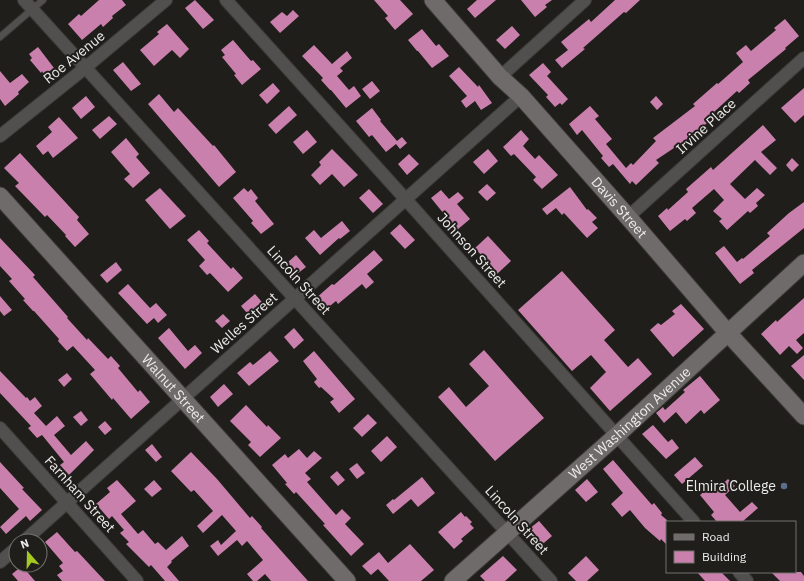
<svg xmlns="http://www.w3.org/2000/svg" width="804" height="581" viewBox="0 0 804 581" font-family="'IBM Plex Sans',sans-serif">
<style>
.building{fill:#ca80ac}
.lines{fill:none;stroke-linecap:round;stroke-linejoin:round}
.lane-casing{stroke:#3d3b38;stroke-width:8}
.street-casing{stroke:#3d3b38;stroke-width:14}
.secondary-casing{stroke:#3d3b38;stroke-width:19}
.lane{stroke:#52504f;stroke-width:6}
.street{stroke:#52504f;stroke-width:12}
.secondary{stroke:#6f6b6b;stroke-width:17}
.service-dot{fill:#5c6f8a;stroke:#201e1b;stroke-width:1.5}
.labels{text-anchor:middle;stroke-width:4;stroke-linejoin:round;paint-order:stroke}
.street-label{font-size:14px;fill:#ecebe9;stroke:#201e1b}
.poi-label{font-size:14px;fill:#ecebe9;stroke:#201e1b;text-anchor:end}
</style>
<rect width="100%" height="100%" fill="#201e1b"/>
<!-- building -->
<g class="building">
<path d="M99 0H122L126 5 112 16 113 18 103 27 101 24 82 40 68 24 79 14 81 16Z"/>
<path d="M195 0 214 20 203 29 185 8Z"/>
<path d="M374 0H400L413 14 395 30 385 18 388 16Z"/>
<path d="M477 0H496L475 18 467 9Z"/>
<path d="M521 0H552L545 5 547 7 535 17Z"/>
<path d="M615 0H640L626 13 624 12 583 48 585 49 562 68 555 60 568 50 561 42 589 19 591 22Z"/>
<path d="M293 10 299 16 280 33 270 22 282 12 287 16Z"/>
<path d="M785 19 799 36 785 48 786 49 748 80 750 83 739 93 737 91 714 112 717 115 686 140 656 160 659 163 636 185 632 181 630 184 613 164 609 167 601 158 603 156 582 130 577 135 569 124 590 106 599 116 595 119 612 139 606 144 626 168 631 163 633 165 656 141 653 138 695 106 693 104 717 83 718 84 743 62 736 53 746 45 751 51 776 30 774 28Z"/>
<path d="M167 24 189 49 180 58 172 50 154 66 140 50 159 34 157 32Z"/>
<path d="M512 26 520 35 505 49 496 40Z"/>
<path d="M422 29 436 46 439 44 449 56 432 68 418 51H417L408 40Z"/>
<path d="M233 40 251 61 253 60 261 69 242 85 234 75 236 74 222 57 225 55 221 50Z"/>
<path d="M314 45 332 64 347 51 352 58 340 68 343 71 337 76 349 90 354 86 361 96 346 108 331 90H330L321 80 323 78 302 56Z"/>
<path d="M38 47 54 68 44 75 42 71 41 73 30 60 32 58 29 54Z"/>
<path d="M123 62 141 84 131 91 113 70Z"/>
<path d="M543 63 551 72 547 76 568 99 562 105 560 103 555 107 546 97 548 95 529 75Z"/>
<path d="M459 67 478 87 479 85 492 103 481 110 475 101 466 108 461 101 467 96 449 76Z"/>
<path d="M0 71 10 83 22 74 29 82 18 92 19 94 5 106 0 99Z"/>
<path d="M372 81 380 91 370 99 362 89Z"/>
<path d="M273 83 280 91 267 104 259 95Z"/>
<path d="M804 88V115L795 123 781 108Z"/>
<path d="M159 94 174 112 178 108 213 146 214 145 236 172 219 187 148 104Z"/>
<path d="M86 96 95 107 81 119 72 108Z"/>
<path d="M656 96 663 104 657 110 650 102Z"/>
<path d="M289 106 297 115 276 134 268 125Z"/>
<path d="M372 108 381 120 380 121 397 141 402 137 407 143 400 149 396 144 386 152 372 135 369 137 356 121Z"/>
<path d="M109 116 117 124 100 139 92 130Z"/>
<path d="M59 117 78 138 53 158 48 151 43 155 36 146 52 132 48 127Z"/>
<path d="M763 125 776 140 761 152 777 168 770 175 755 160 730 184 745 199 757 188 765 195 756 203 758 206 750 213 748 211 727 230 719 221 722 219 713 211 724 200 714 189 692 208 696 213 687 221 685 219 670 231 658 216 667 208 668 210 688 192 686 189 711 167 713 170Z"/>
<path d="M307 130 317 142 303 154 293 142Z"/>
<path d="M521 130 529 139 523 146 535 159 539 155 558 175 542 189 533 180 536 177 514 154 511 156 503 147Z"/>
<path d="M126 138 139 154 136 157 150 173 133 188 124 179 130 174 111 152Z"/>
<path d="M332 149 358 175 344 187 332 174 320 185 311 175 321 165 319 162Z"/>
<path d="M488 149 498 161 484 174 473 162Z"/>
<path d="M20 153 79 217 77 220 89 234 75 247 65 236 66 235 47 215 45 217 15 186 19 183 4 168Z"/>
<path d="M409 154 419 164 407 175 398 164Z"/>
<path d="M792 158 799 165 792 172 786 165Z"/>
<path d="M487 184 496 193 487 201 478 192Z"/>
<path d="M570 187 587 210 588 209 597 218 592 222 598 228 587 238 564 213 562 215 556 208 547 215 542 209Z"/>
<path d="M160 188 186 216 170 229 145 200Z"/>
<path d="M244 188 248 192 251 189 258 198 255 201 274 224 261 234 251 223 253 221 233 198Z"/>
<path d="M369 189 383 204 373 213 359 198Z"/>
<path d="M441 190 449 199 458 192 464 198 457 204 470 219 457 230 431 198Z"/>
<path d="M804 202V228L752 270 754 273 740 284 715 253 724 246 737 262 742 258 743 259 770 236 767 233 789 213Z"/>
<path d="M342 221 350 231 340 239 339 238 320 255 305 238 314 230 321 238Z"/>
<path d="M400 224 415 240 405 249 390 233Z"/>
<path d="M199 230 209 241 207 243 231 269 233 267 243 278 228 292 210 273 207 275 199 266 205 260 187 240Z"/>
<path d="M488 236 511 261 497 274 475 248Z"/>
<path d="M0 238 35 275 33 277 68 317 67 318 87 340 88 338 108 359 111 356 120 366 118 368 138 392 140 390 150 402 131 419 113 398 112 400 90 374 95 370 73 346 67 351 58 341 59 339 34 311H33L23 300 25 299 9 281 12 279 0 266Z"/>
<path d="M374 250 383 260 367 274 374 282 366 289 362 284 338 304 336 301 325 310 315 299 332 284 334 285Z"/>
<path d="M296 255 306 267 297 274 287 263Z"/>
<path d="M116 262 122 270 107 283 100 275Z"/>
<path d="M562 271 615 330 604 340 628 367 638 358 652 374 610 411 590 388 606 372 591 355 572 371 518 310Z"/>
<path d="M128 284 150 308 156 303 167 315 158 323 154 318 147 324 118 293Z"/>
<path d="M255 294 266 307 252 319 241 306Z"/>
<path d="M0 296 12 310 4 316 0 311Z"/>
<path d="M804 298V333L796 340 803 348 797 354 789 346 780 355 761 334 776 320 777 322Z"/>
<path d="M681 304 704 329 673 357 650 330 658 323 661 325 675 314 672 311Z"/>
<path d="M223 314 230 321 222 328 215 321Z"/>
<path d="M169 328 188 351 195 345 202 353 185 369 158 338Z"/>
<path d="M294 328 304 340 294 349 284 337Z"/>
<path d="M484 350 544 418 495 461 438 397 449 387 466 407 489 386 469 364Z"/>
<path d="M270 351 279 361 249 386 237 373 250 362 253 365Z"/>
<path d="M314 351 355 399 339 413 330 402 334 399 321 387 319 388 314 382 317 379 303 361Z"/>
<path d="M804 355V380L791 366Z"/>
<path d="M0 371 26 398 27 397 30 401 35 397 42 406 34 413 46 426 57 416 65 426 54 435 71 455 86 441 94 450 69 475 60 465 64 462 42 435 37 438 28 428 31 426 0 393Z"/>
<path d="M67 373 72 379 64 387 58 380Z"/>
<path d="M700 376 720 400 704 414 701 410 686 424 676 412 664 423 656 413 663 407 665 410 685 392 683 390Z"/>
<path d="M224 384 233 394 218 407 210 397Z"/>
<path d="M246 405 267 427 268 425 281 438 260 457 248 445 251 442 230 421Z"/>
<path d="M81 411 88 420 81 426 73 417Z"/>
<path d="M368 414 377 423 362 437 353 428Z"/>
<path d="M105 421 112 429 105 435 98 427Z"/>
<path d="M653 425 668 442 672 439 679 448 666 459 642 434Z"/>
<path d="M387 436 397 447 381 462 371 451Z"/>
<path d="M152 444 162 457 156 462 145 450Z"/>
<path d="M299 449 307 458 314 451 322 458 305 473 311 479 307 482 336 515 342 509 351 518 345 524 364 544 351 556 323 525 325 524 296 492 294 494 285 484 287 483 272 465 285 454 288 458Z"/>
<path d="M191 452 217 479 250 518 252 516 262 527 261 528 308 581H271L265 574 257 581H253L247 574 263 560 247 541 242 546 237 540 218 556 210 546 218 540 221 545 236 531 222 515 203 533 197 526 213 511 194 490 191 492 171 471Z"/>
<path d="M695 457 703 466 682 484 674 475Z"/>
<path d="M613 460 652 505 654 503 662 513 661 515 667 520V545L661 539 660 541 645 528 630 510 622 517 611 504 623 493 603 469Z"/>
<path d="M0 462 24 488 22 489 42 510 30 521 26 516 6 534 0 527 19 509 0 488Z"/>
<path d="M357 463 365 473 357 479 349 469Z"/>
<path d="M337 471 345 480 338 486 330 477Z"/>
<path d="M422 477 435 493 418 507 411 499 393 514 386 505 393 499 394 500Z"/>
<path d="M587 479 598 492 586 502 575 490Z"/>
<path d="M728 479 735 486 725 495 740 512 752 502 758 508 742 522H717L711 515 714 512 700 495 712 485 716 490Z"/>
<path d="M117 480 136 501 121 514 138 534 143 530 155 544 158 542 166 550 182 536 189 546 171 561 172 562 167 567 179 581H165L151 565 149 567 126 544 129 542 120 533 124 530 112 516 109 519 96 504 110 492 107 488Z"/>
<path d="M154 480 162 489 152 497 144 489Z"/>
<path d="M461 512 465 517 466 516 472 522 470 524 474 528 461 539 463 541 454 549 438 532Z"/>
<path d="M539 521 552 536 538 548 524 533Z"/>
<path d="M57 532 75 552 77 551 105 581H62L57 575 63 571 59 566 63 563 45 542Z"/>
<path d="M410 544 434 570 421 581H389L378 569 371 575 362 566 379 552 388 563Z"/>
<path d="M503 556 517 570 505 581H485L480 576Z"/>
<path d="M586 556 599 570 587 581H576L568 573Z"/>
<path d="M22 566 35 581H18L12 574Z"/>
<path d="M697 572H721L730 581H705Z"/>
<path d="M771 572H801L804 576V581H780Z"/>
</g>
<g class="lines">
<defs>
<path id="lane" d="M0 37 43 0"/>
<g id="street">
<path d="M24 0 551 581"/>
<path d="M226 0 400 193 694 522"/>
<path d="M500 77 585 0"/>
<path d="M0 136 85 68 166 0"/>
<path d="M628 217 804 58"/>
<path d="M0 428 137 581"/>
<path d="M24 541 521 96"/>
<path d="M0 562 16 548"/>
<path d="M739 572 747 581"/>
</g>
<g id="secondary">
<path id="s1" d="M433 0 500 77 521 96 628 217 727 332 804 416"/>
<path id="s2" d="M0 196 347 581"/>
<path id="s3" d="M453 581 617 435 804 263"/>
</g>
</defs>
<!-- lane casing -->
<use href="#lane" class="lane-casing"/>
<!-- street casing -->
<use href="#street" class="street-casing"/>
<!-- secondary casing -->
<use href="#secondary" class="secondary-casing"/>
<!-- lane -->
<use href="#lane" class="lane"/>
<!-- street -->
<use href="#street" class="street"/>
<!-- secondary -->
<use href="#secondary" class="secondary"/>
</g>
<!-- markers -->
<circle class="service-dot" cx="784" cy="486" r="4"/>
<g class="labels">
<!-- street labels -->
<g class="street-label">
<text transform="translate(74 57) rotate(-39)" y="5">Roe Avenue</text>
<text transform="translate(706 126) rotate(-42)" y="5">Irvine Place</text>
<text dy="5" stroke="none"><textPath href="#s1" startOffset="279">Davis Street</textPath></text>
<text transform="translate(472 250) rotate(48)" y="5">Johnson Street</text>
<text transform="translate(299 280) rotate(48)" y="5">Lincoln Street</text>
<text transform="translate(244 323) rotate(-42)" y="5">Welles Street</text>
<text dy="5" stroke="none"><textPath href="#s2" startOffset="259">Walnut Street</textPath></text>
<text dy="5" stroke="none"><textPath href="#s3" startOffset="237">West Washington Avenue</textPath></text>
<text transform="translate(80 494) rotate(48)" y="5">Farnham Street</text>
<text transform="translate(517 520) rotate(48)" y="5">Lincoln Street</text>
</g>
<!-- poi labels -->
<g class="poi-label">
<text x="776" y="491">Elmira College</text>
</g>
</g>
<!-- legend -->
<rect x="666" y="521" width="130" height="52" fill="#201e1b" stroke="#72706d"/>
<rect x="674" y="534" width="20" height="6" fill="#6f6b6b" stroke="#72706d"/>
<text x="702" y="541" font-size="12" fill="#ecebe9">Road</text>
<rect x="674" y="551" width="20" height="12" fill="#ca80ac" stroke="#72706d"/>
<text x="702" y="561" font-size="12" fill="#ecebe9">Building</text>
<!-- north arrow -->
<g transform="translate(28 553) rotate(340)"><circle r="19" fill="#201e1b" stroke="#72706d"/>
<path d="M0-3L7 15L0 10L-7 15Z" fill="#a5c823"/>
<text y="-6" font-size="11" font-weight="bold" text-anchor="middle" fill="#ecebe9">N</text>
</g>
</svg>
